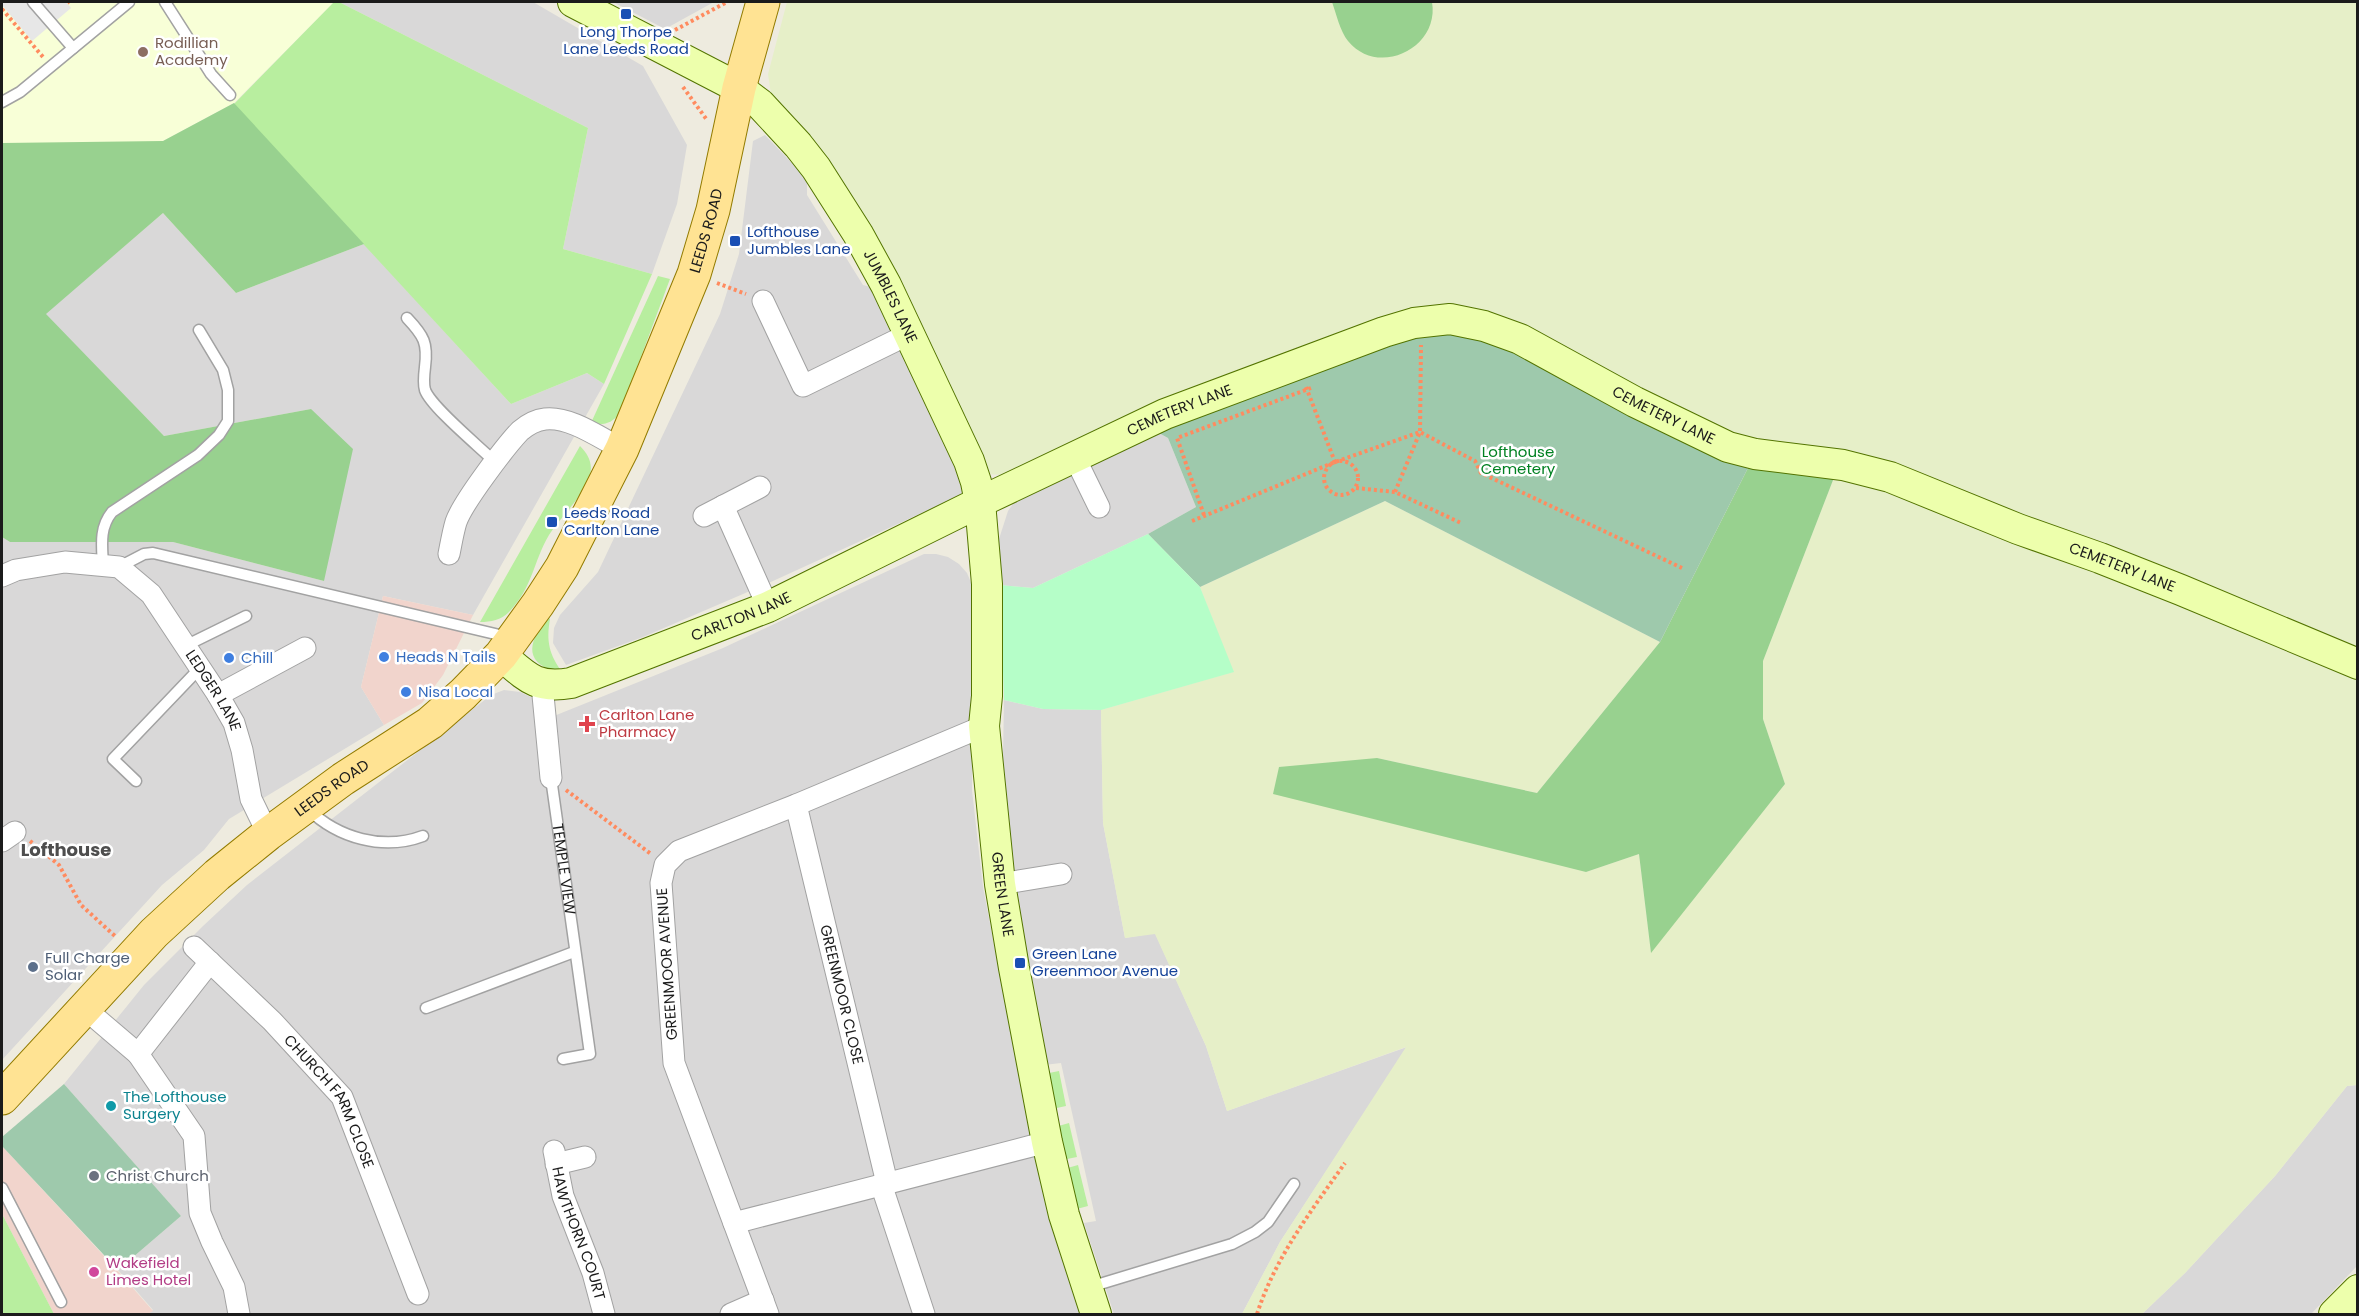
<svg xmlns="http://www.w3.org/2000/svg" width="2359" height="1316" viewBox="0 0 2359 1316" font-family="Poppins,sans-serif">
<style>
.residential{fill:#d9d8d8}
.commercial{fill:#f1d4cc}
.education{fill:#f8ffd7}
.farmland{fill:#e6efc8}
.grass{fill:#b8ee9f}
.forest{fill:#98d18f}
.cemetery{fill:#9ec9ac}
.park{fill:#b5fec8}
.parking{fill:#e7e7e7}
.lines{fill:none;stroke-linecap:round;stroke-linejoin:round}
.lane-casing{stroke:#a2a2a2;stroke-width:13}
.street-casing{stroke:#a2a2a2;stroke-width:23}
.secondary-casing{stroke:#537400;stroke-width:32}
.primary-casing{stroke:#927b00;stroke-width:35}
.path{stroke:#ff8b5f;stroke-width:4;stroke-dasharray:3 3;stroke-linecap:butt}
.lane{stroke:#fff;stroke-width:10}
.street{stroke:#fff;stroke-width:21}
.secondary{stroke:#edffac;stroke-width:30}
.primary{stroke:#ffe393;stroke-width:33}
.transit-dot{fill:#1a4fb4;stroke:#fff;stroke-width:2}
.education-dot{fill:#8d6e63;stroke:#fff;stroke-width:2}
.shop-dot{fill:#3f7fe0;stroke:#fff;stroke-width:2}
.health-dot{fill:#e0444e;stroke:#fff;stroke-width:2}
.service-dot{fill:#5c6f8a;stroke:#fff;stroke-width:2}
.culture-dot{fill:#0f9aa8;stroke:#fff;stroke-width:2}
.worship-dot{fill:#6b7280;stroke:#fff;stroke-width:2}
.hotel-dot{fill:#d1479c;stroke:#fff;stroke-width:2}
.labels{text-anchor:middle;stroke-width:5;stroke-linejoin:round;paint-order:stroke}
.transit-label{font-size:15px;fill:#164399;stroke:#fff;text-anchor:start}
.education-label{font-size:15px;fill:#785e54;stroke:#fff;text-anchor:start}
.street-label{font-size:15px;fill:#1b1b1b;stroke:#fff}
.park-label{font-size:15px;fill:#018122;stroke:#fff}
.shop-label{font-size:15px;fill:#366cbe;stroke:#fff;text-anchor:start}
.health-label{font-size:15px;fill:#be3a42;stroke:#fff;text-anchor:start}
.service-label{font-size:15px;fill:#4e5e75;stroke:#fff;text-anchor:start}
.culture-label{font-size:15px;fill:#0d838f;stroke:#fff;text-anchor:start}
.worship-label{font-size:15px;fill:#5b616d;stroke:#fff;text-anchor:start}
.hotel-label{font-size:15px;fill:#b23c85;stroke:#fff;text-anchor:start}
.quarter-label{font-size:18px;font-weight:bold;fill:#4e4e4e;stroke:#fff}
</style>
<rect width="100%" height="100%" fill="#eeebdf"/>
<!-- residential -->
<g class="residential">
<path d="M339 2H533L643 66 687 145 677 204 652 274 563 249 588 128Z"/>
<path d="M613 2H714L665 29Z"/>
<path d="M765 135 807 179V195L863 285 874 288 947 442 964 491 959 496 773 581 643 637 566 665 553 643 554 628 560 615 598 572 720 314 739 254 753 141Z"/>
<path d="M163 213 236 293 364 244 511 404 587 373 604 384 473 615 383 596 361 687 384 725 229 819 204 850 162 885 2 1060V537L10 542H173L324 581 311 409 164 436 45 314Z"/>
<path d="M1157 432 1168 438 1196 507 1148 534 1033 588 1000 585 999 539 1008 511 1015 501Z"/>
<path d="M924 554H936L948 557 959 564 967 573 972 585V790L983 887 1037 1166 1054 1234 1081 1314H148L153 1310 118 1270 181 1216 64 1084 144 985 203 926 247 885 491 695 504 690 520 692 533 698 539 722 723 648Z"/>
<path d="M1004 700 1043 709 1101 710 1103 823 1125 938 1155 933 1206 1046 1227 1111 1407 1047 1280 1242 1242 1314H1114L1084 1223 1096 1221 1061 1063 1044 1065 1016 893 1006 812 1003 758Z"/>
<path d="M2357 1085V1266L2311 1314H2142L2185 1273 2275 1176 2347 1086Z"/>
</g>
<!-- commercial -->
<g class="commercial">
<path d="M383 596 473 615 443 675 422 703 384 725 361 687Z"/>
<path d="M2 1146 117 1270 153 1311 148 1314H54L2 1214Z"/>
</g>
<!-- education -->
<path class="education" d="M2 2H334L234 103 163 141 2 202Z"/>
<!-- farmland -->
<g class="farmland">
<path d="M787 2H2357V649L2342 644 2110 544 2050 525 2002 506 1244 372 1000 475 989 474 771 94 768 74Z"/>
<path d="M1835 475 1885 487 2022 547 2123 582 2201 613 2285 651 2357 677V1085L2347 1086 2275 1176 2185 1273 2142 1314H1242L1280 1242 1406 1047 1227 1111 1206 1046 1155 934 1125 938 1103 823 1101 710 1233 672 1200 587 1385 501 1660 642 1537 793 1377 758 1586 872 1639 854 1651 952 1785 784 1763 719V661Z"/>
</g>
<!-- grass -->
<g class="grass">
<path d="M334 2H339L588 128 563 249 652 274 604 384 587 373 511 404 234 104Z"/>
<path d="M658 276 670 279 620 413C612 423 604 426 591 423Z"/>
<path d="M580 446C588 454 593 463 590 475 587 492 559 519 549 535 533 562 533 587 509 612 501 620 491 622 480 622Z"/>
<path d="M547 617 550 619C546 641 549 655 563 673 523 665 527 644 547 617Z"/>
<path d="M1059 1071 1066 1106 1052 1109 1044 1074Z"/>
<path d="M1069 1123 1077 1157 1062 1160 1055 1127Z"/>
<path d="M1078 1165 1088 1206 1073 1210 1064 1169Z"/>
<path d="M2 1214 54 1314H2Z"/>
</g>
<!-- forest -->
<g class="forest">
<path d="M1332 2H1432C1440 48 1378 78 1348 41 1340 31 1336 13 1332 2Z"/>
<path d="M234 103 364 244 236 293 163 213 46 314 164 436 311 409 353 449 324 581 173 542H10L2 537V143L163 141Z"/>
<path d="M1751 462 1835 475 1763 661V719L1785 784 1651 953 1639 854 1586 872 1273 794 1279 767 1377 758 1537 793 1660 642Z"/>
</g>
<!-- cemetery -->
<g class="cemetery">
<path d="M1430 332 1476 335 1751 462 1660 642 1385 501 1200 587 1148 534 1196 507 1168 438 1157 432 1289 380Z"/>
<path d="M64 1084 181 1216 118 1270 2 1146V1137Z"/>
</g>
<!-- park -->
<path class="park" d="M1148 534 1200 587 1234 672 1101 710 1043 709 1004 700 1000 585 1033 588Z"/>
<!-- parking -->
<path class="parking" d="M2 2H66L71 8 32 41 2 5Z"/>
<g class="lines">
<defs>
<g id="lane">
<path d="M33 2 73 48"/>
<path d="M165 2 211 74 230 95"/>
<path d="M2 102 20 92 129 2"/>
<path d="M407 318C424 336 428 343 425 367 424 375 423 383 425 390 431 407 481 448 496 463"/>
<path d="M103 565C102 546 99 528 112 512L198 455 219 435 228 421V390L223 370 199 330"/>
<path d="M119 567 144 554 153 553 508 637"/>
<path d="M185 646 246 616"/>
<path id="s1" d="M551 778 590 1054 563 1059"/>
<path d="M136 781 113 759 199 669"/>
<path d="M308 809C338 838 383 851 423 836"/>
<path d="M426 1008 574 952"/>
<path d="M2 1188 61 1302"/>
<path d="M1090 1287 1232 1244 1255 1232 1268 1222 1294 1184"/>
</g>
<g id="street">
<path d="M763 301 803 386 909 334"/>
<path d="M1074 456 1099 507"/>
<path d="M723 506 768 607"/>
<path d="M704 516 760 487"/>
<path d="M449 554C451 544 453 532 456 522 463 502 505 447 520 431 527 425 536 420 545 419 570 416 600 438 622 449"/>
<path id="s2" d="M2 576 16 570 65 562 119 567 151 594 218 695 234 723 242 750 251 799 268 834"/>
<path d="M542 685 551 778"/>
<path d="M218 695 305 648"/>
<path id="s3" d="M796 805 887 1183"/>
<path d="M2 841 15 832"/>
<path d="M1000 884 1061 874"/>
<path id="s4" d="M194 947 272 1021 342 1097 418 1294"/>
<path d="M84 1008 138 1054 210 962"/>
<path d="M138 1054 194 1136 200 1213 212 1242 234 1287 239 1314"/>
<path id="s5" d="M554 1151 563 1196 593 1273 604 1314"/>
<path d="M556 1164 585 1157"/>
<path d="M881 1184 924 1314"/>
<path d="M734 1223 1047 1142"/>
<path d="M731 1314 763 1300"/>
<path d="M768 1314 674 1063 661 883 665 865 679 851 796 805 984 726"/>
</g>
<g id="secondary">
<path id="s6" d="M573 2 739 88 760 104 798 145 816 168 858 234 886 285 969 461 976 482 980 502 987 584V696L984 726 1000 884 1014 968 1047 1142 1064 1215 1096 1314"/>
<path id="s7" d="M501 655C527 677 535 689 571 683L768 607 980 502 1165 414 1384 332 1414 323 1450 319 1484 326 1520 339 1635 402 1728 447 1755 454 1843 465 1890 477 2018 529 2100 558 2181 590 2358 664"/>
<path d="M2334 1314 2358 1290"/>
</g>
<g id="primary">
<path id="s8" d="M2 1098 154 933 217 875 268 834 343 779 430 723 463 694 501 655 538 604 562 567 622 449 694 274 713 210 739 88 763 2"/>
</g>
</defs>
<!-- lane casing -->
<use href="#lane" class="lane-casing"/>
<!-- street casing -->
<use href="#street" class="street-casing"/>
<!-- secondary casing -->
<use href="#secondary" class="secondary-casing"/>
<!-- primary casing -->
<use href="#primary" class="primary-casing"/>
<!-- path -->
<g class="path">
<path d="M69 2 70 3"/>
<path d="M2 9 43 57"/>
<path d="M675 30 727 2"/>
<path d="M683 87 707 120"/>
<path d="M717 283 746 294"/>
<path d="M1306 387 1335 462"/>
<circle cx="1341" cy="478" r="17"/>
<path d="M1356 488 1395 492 1461 523"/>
<path d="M1395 492 1420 432 1421 345"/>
<path d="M1204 515 1177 438 1311 388"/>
<path d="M1192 521 1335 462 1420 432 1475 461 1481 473 1682 568"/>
<path d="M566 790 651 854"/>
<path d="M30 841 59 865 81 905 116 937"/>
<path d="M1257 1314C1275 1258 1311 1211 1345 1163"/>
</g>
<!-- lane -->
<use href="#lane" class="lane"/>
<!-- street -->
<use href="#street" class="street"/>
<!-- secondary -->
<use href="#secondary" class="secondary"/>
<!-- primary -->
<use href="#primary" class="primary"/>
</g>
<!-- markers -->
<g class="transit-dot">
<rect x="620" y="8" width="12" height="12" rx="3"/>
<rect x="729" y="235" width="12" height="12" rx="3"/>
<rect x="546" y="516" width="12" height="12" rx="3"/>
<rect x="1014" y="957" width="12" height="12" rx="3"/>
</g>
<circle class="education-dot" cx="143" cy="52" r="6"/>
<g class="shop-dot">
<circle cx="384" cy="657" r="6"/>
<circle cx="229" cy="658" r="6"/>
<circle cx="406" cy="692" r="6"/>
</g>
<path class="health-dot" d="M584 715h6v6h6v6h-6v6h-6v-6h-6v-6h6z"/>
<circle class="service-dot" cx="33" cy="967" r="6"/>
<circle class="culture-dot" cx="111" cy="1106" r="6"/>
<circle class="worship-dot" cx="94" cy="1176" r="6"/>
<circle class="hotel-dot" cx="94" cy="1272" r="6"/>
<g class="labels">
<!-- transit labels -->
<g class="transit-label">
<text x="626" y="37" text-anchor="middle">Long Thorpe<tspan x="626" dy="17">Lane Leeds Road</tspan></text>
<text x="747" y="237">Lofthouse<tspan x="747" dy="17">Jumbles Lane</tspan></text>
<text x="564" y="518">Leeds Road<tspan x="564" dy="17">Carlton Lane</tspan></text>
<text x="1032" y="959">Green Lane<tspan x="1032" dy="17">Greenmoor Avenue</tspan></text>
</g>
<!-- education labels -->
<g class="education-label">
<text x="155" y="48">Rodillian<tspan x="155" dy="17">Academy</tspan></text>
</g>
<!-- street labels -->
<g class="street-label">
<text dy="5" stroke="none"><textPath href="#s8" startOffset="1144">LEEDS ROAD</textPath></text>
<text dy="5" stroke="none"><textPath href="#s6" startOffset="447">JUMBLES LANE</textPath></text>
<text dy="5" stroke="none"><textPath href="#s7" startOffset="747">CEMETERY LANE</textPath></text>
<text dy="5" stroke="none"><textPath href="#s7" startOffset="1269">CEMETERY LANE</textPath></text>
<text dy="5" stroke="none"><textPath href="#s7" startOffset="1755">CEMETERY LANE</textPath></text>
<text dy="5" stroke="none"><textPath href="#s7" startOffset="262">CARLTON LANE</textPath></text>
<text dy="5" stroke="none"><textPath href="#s2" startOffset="276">LEDGER LANE</textPath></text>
<text dy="5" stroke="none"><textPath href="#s8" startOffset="454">LEEDS ROAD</textPath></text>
<text dy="5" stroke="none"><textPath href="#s1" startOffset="92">TEMPLE VIEW</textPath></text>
<text dy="5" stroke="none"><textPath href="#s6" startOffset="1066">GREEN LANE</textPath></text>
<text transform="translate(667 964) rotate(-94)" y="5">GREENMOOR AVENUE</text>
<text dy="5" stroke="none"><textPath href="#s3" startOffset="195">GREENMOOR CLOSE</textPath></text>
<text dy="5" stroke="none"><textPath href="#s4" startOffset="208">CHURCH FARM CLOSE</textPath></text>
<text dy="5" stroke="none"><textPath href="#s5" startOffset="86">HAWTHORN COURT</textPath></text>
</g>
<!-- park labels -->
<g class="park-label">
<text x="1518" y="457">Lofthouse<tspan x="1518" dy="17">Cemetery</tspan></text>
</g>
<!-- shop labels -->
<g class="shop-label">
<text x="396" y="662">Heads N Tails</text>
<text x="241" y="663">Chill</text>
<text x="418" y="697">Nisa Local</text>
</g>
<!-- health labels -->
<g class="health-label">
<text x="599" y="720">Carlton Lane<tspan x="599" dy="17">Pharmacy</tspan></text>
</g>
<!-- service labels -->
<g class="service-label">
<text x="45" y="963">Full Charge<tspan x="45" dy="17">Solar</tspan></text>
</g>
<!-- culture labels -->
<g class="culture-label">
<text x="123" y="1102">The Lofthouse<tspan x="123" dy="17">Surgery</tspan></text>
</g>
<!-- worship labels -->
<g class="worship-label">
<text x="106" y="1181">Christ Church</text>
</g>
<!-- hotel labels -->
<g class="hotel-label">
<text x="106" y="1268">Wakefield<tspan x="106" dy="17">Limes Hotel</tspan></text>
</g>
<!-- quarter labels -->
<g class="quarter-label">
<text x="66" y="856">Lofthouse</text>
</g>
</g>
<!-- border -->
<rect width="2359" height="1316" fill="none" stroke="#1b1b1b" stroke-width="6"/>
</svg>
